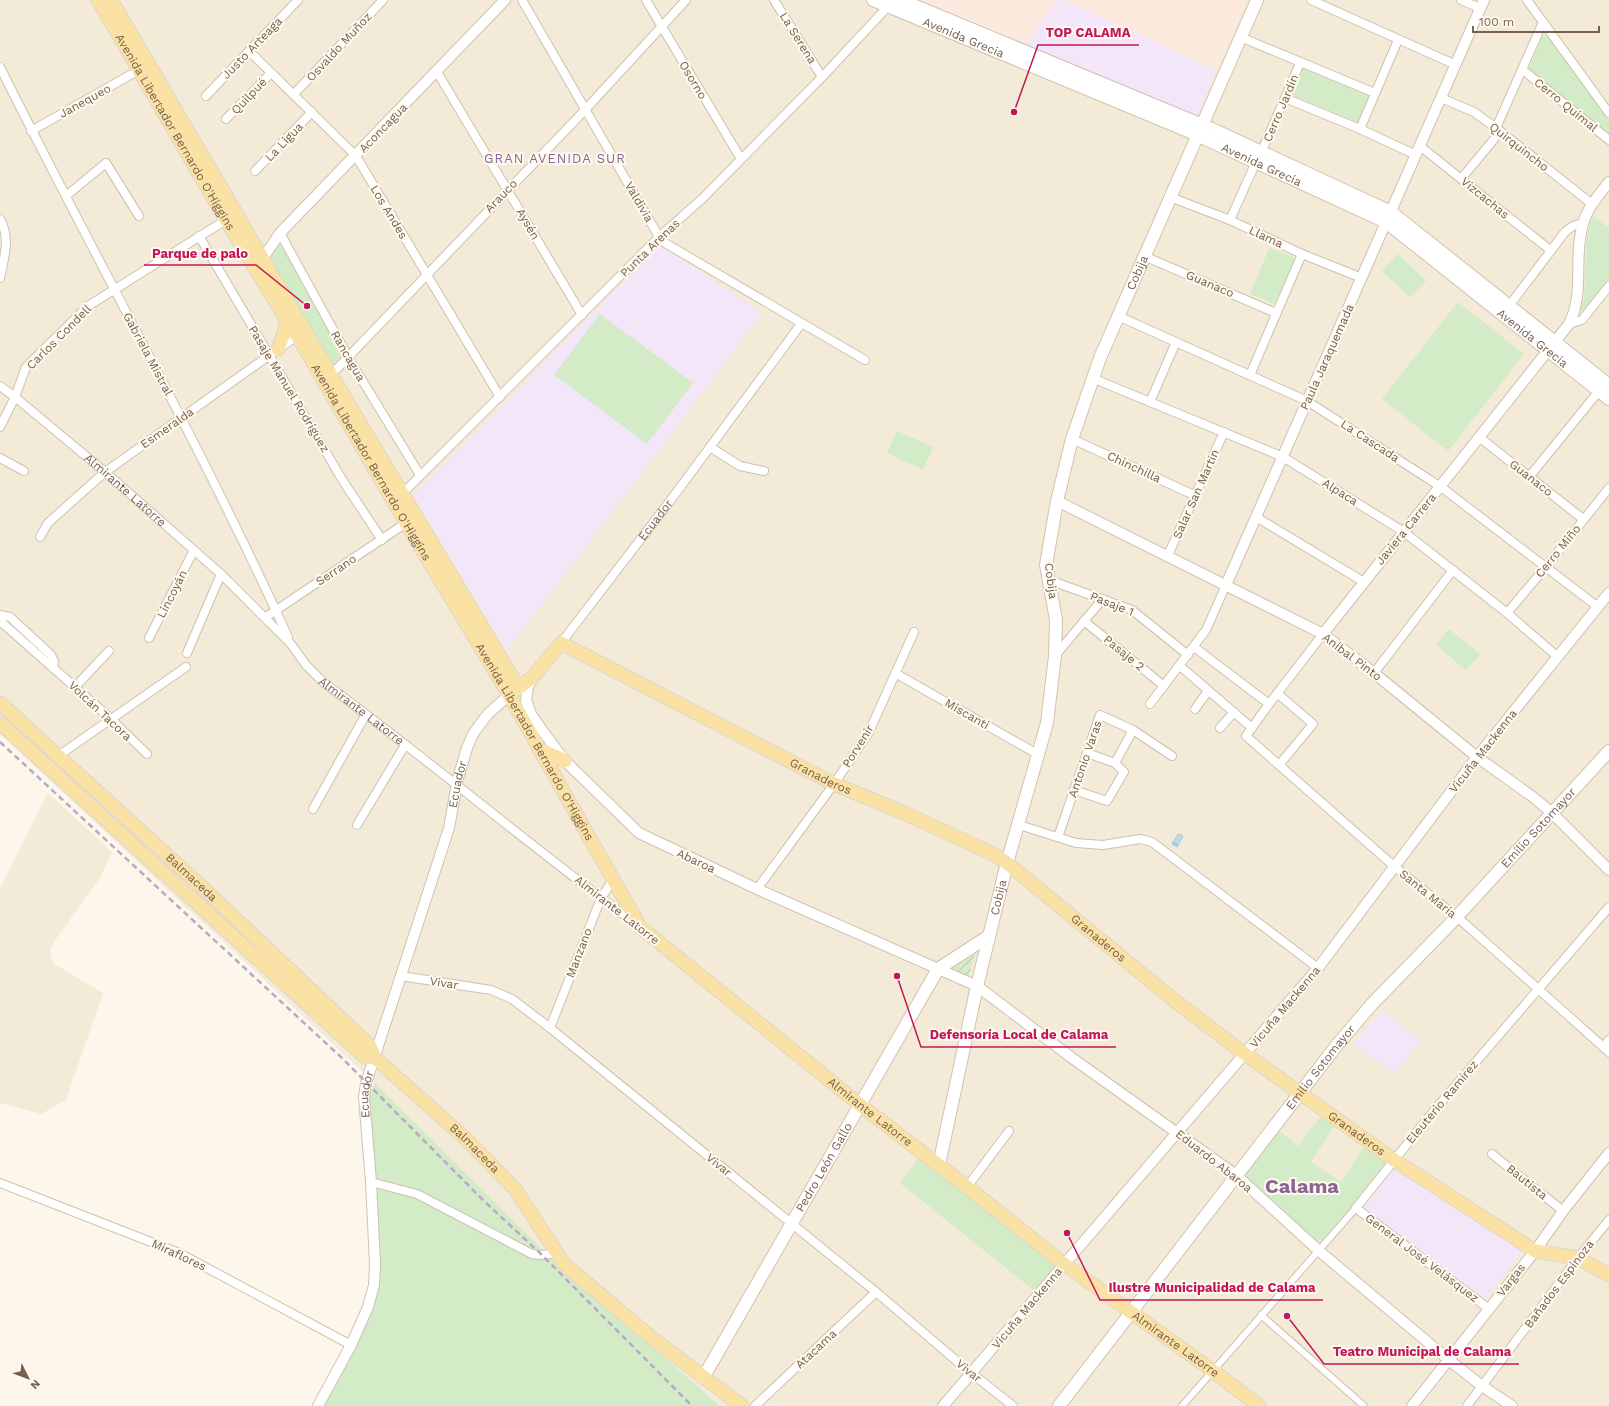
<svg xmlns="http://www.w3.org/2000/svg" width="1609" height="1406" viewBox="0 0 1609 1406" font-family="'Work Sans',sans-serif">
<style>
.residential{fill:#f4ead8}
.commercial{fill:#fceade}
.education{fill:#f4e6f9}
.park{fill:#d3ebc7}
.garden{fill:url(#garden-furrows)}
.water{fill:url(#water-ripples);stroke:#a4cbd8}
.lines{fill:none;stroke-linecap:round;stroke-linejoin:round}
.pedestrian-casing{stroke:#cfc0af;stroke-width:8}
.minor-casing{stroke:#cfc0af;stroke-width:10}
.tertiary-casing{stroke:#cfc0af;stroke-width:12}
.secondary-casing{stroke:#d2c1ad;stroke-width:14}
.primary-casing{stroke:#dcd6d1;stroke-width:15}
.pedestrian{stroke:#fff;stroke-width:6}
.minor{stroke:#fff;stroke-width:8}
.tertiary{stroke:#fff;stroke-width:10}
.secondary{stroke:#fff;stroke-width:12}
.primary{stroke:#fae1a4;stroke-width:13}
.rail{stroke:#bba7c7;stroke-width:2.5;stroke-dasharray:6 4;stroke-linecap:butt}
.labels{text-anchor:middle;stroke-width:4;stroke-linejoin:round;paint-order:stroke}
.street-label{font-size:12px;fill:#78604d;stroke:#fffaf0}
.neighbourhood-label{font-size:13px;letter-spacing:1px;fill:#886593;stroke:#fffaf0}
.town-label{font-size:20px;font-weight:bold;fill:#886593;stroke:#fffaf0}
.leader{fill:none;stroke:#c2185b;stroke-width:1.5}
.callout-dot{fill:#c2185b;stroke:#fffaf0;stroke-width:1.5}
.callout-label{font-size:13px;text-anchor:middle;font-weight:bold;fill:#c2185b;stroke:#fffaf0;stroke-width:4;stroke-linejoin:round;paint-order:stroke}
</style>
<defs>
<pattern id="garden-furrows" width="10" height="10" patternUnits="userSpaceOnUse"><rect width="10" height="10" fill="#d3ebc7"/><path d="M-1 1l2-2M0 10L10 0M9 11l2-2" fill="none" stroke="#b0c2a4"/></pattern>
<pattern id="water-ripples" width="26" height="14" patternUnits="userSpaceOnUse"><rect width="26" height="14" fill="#bedde7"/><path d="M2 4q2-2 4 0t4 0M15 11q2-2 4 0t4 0" fill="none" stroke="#9fb7bd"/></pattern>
</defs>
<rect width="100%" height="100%" fill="#fcf7ea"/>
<!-- residential -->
<g class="residential">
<path d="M0 0H1609V1406H720L551 1258 375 1083 0 734Z"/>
<path d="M48 793 112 852 100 878 58 936 50 950 53 963 103 993 66 1100 41 1114 0 1103V889Z"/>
</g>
<!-- commercial -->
<g class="commercial">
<path d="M917 0H1057L1025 45Z"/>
<path d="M1063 0H1247L1216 70Z"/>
</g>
<!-- education -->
<g class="education">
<path d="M1057 0H1063L1216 70 1199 113 1193 116 1025 45Z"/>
<path d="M660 245 762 313 507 651 414 495Z"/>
<path d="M1382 1010 1421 1041 1395 1073 1353 1045Z"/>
<path d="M1395 1166 1522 1250 1485 1300 1361 1211Z"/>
</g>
<!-- park -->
<g class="park">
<path d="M1547 35 1609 119V136L1529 69 1542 36Z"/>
<path d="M1304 67 1371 94 1359 123 1292 95Z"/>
<path d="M1593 216 1609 228V279L1585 314 1579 308 1584 301 1587 235Z"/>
<path d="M280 233 348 357 333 367 265 255Z"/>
<path d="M1269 248 1296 258 1274 304 1250 294Z"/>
<path d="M1398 254 1426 281 1410 297 1382 271Z"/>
<path d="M1458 302 1524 354 1448 451 1382 399Z"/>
<path d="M600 314 693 383 647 444 554 375Z"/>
<path d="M897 431 933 447 923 470 887 453Z"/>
<path d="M1449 629 1480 654 1466 670 1436 645Z"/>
<path d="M375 1083 551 1258 720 1406H320L372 1304 377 1251V1192L369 1094Z"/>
<path d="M1321 1116 1335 1125 1311 1162 1341 1182 1365 1145 1390 1162 1323 1240 1317 1241 1244 1177 1245 1170 1277 1129 1298 1146Z"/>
<path d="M920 1156 1060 1264 1036 1292 900 1183Z"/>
</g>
<!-- garden -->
<path class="garden" d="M975 955 968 979 948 968Z"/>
<!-- water -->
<path class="water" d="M1178 834 1183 836 1177 847 1172 844Z"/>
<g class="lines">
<defs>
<g id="pedestrian">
<path d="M1261 1315 1364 1406"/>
<path d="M1182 1406 1356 1208"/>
</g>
<g id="minor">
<path d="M522 0 659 237 665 243 865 360"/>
<path d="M646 0 741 159"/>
<path d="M774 0 822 77"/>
<path d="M1311 0 1456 65"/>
<path d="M1461 0 1480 8"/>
<path d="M1527 0 1609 113"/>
<path d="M1240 37 1375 93"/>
<path d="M249 51 356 156 500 397"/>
<path d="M0 67C95 258 200 444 288 637"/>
<path d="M1523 70 1609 140"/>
<path d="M437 72 582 315"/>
<path d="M294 94 383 0"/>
<path d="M206 96 298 0"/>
<path d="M1285 98 1360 129 1416 155"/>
<path d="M1441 98 1474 112 1496 128 1592 204"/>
<path d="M226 119 271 73"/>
<path d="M1496 128 1543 22"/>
<path d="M1360 129 1398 40"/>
<path d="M31 131 139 70"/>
<path d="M1420 146 1550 250"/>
<path d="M1261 153 1300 63"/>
<path d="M255 171 312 112"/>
<path d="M1461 179 1500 132"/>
<path d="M66 196 106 163 139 216"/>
<path d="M1170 197 1230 220 1302 254 1362 278"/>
<path d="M0 219C11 238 4 258 0 278"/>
<path d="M1230 220 1256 162"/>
<path d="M280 233 348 357 420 475"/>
<path d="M199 236 343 481 382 540"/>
<path d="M1144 256 1276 313"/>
<path d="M1509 306 1565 232 1573 226 1583 223"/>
<path d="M1118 316 1307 401 1441 487 1598 607"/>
<path d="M1569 324 1582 320 1609 286"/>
<path d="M331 375 585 110 686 0"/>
<path d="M1250 375 1302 254"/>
<path d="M1092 378 1283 457 1404 532 1507 613 1558 657"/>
<path id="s1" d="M0 386 15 397 105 472 221 574 291 644 306 665 323 682C429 760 530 846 636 924"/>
<path d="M1150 402 1176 342"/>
<path d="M0 427 15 397 26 367 88 306 226 220"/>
<path d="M1479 437 1583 519"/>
<path d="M1072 439 1196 496"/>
<path d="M710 447 740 466 764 471"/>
<path d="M0 458 24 471"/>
<path d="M1529 477 1599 391"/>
<path d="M403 493 659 237 703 198 824 75 894 0"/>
<path d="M1256 517 1364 582"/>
<path d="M40 537 48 523 105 472 301 333"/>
<path d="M1168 555 1224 432"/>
<path d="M1049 580 1132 610 1188 655"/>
<path d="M1507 613 1545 568 1609 488"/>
<path d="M0 615 10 617 51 655 54 661 53 668"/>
<path d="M266 617 406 523"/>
<path d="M0 621 111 719 147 754"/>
<path d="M1084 621 1164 686"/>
<path d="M1323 634 1269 704 1246 736 1395 867 1464 923 1609 1052"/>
<path d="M149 638 194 550"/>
<path id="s2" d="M561 643 673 497 801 324"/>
<path d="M1194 647 1269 704"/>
<path d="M187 653 221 574"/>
<path d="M1055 656 1084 621 1103 599"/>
<path d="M1180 666 1252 728"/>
<path d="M895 673 1039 755"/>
<path d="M1374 673 1453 570"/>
<path d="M75 687 109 651"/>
<path d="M1277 693 1313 724 1279 765"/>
<path d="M1150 704 1206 630 1226 585"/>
<path d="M1195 709 1208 691"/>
<path d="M1220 728 1234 712"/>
<path d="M1087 753 1115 763"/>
<path d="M58 756 186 667"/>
<path d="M1074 790 1107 801 1124 772 1115 763 1133 730"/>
<path d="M313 809 366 714"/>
<path d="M357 825 405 745"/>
<path d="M1019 825 1076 843 1103 845 1140 839 1152 842 1318 968"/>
<path d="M1058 837 1100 715 1133 730 1172 756"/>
<path d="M757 889 834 784 869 732 914 632"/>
<path d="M401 976 491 990 512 999 550 1028 876 1292 965 1368 1013 1406"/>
<path d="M550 1028 601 898 613 880"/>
<path d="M1603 1047 1609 1040"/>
<path d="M1492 1154 1563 1211"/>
<path d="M371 1182 417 1194 532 1254 542 1255 558 1253"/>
<path d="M0 1183 179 1253 351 1345"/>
<path d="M967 1187 1009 1131"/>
<path d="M1489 1309 1356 1208 1432 1113 1609 907"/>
<path d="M755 1406 876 1292"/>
<path d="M1467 1406 1578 1258 1609 1220"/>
</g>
<g id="tertiary">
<path d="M263 258 280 233 505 0"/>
<path d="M1057 501 1323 634 1374 673 1477 757 1533 797 1552 813 1609 870"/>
<path d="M1226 585 1484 0"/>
<path d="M1323 634 1569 324C1585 293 1573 257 1583 224 1587 208 1599 195 1609 182"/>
<path d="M533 677 528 687 526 700 531 714 542 730 565 761 639 833 757 889 977 986 1072 1058 1236 1175 1318 1250 1449 1360 1482 1386 1512 1406"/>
<path id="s3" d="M318 1406 351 1345 368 1307 374 1285 375 1264 371 1182 364 1097 366 1083 449 828 458 778 467 748 473 734 487 715 509 695"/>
<path d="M943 1406 1318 968 1477 757 1609 593"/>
<path d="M1412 1406 1535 1251 1563 1211 1609 1153"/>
</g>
<g id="secondary">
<path id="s4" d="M873 0 1188 131 1386 222 1609 399"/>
<path d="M901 0 1212 129 1391 212 1609 385"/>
<path id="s5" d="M939 1165 977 986 1007 863 1047 723 1055 656 1056 620 1046 565 1057 501 1072 439 1100 358 1257 0"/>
<path id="s6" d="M703 1378 938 969 989 936"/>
<path id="s7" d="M1059 1406 1337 1045 1372 1004 1451 923 1609 751"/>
</g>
<g id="primary">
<path id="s8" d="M98 0C166 115 231 233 303 345L406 523 509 695 640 927 859 1104 967 1187 1064 1264 1213 1371 1259 1406"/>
<path d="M111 0 305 331 518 687"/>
<path d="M278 349 286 328 285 318"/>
<path id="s9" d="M509 695 533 677 561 643 834 784 902 812 995 855 1007 863 1175 1001 1245 1054 1394 1160 1535 1251 1578 1258 1609 1275"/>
<path id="s10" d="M0 703 201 886 370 1046 375 1058 465 1138 515 1189 564 1264 653 1339 742 1406"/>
<path d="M0 723 365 1057 375 1058"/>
<path d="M539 749 565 761"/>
</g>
</defs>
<!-- pedestrian casing -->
<use href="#pedestrian" class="pedestrian-casing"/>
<!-- minor casing -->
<use href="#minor" class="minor-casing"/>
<!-- tertiary casing -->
<use href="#tertiary" class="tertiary-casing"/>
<!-- secondary casing -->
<use href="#secondary" class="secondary-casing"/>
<!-- primary casing -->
<use href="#primary" class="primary-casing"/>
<!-- pedestrian -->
<use href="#pedestrian" class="pedestrian"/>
<!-- minor -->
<use href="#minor" class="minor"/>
<!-- tertiary -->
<use href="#tertiary" class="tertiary"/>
<!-- secondary -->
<use href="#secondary" class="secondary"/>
<!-- primary -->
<use href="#primary" class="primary"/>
<!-- rail -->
<path class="rail" d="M0 742 342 1058 484 1201 542 1255 692 1406"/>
</g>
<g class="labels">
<!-- street labels -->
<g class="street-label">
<text transform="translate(798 38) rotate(58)" y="4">La Serena</text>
<text dy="4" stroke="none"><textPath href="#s4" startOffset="98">Avenida Grecia</textPath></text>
<text transform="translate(339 47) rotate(-47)" y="4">Osvaldo Muñoz</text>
<text transform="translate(252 48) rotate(-46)" y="4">Justo Arteaga</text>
<text transform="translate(693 80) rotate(59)" y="4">Osorno</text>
<text transform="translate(249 96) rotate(-46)" y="4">Quilpué</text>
<text transform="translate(85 101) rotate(-29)" y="4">Janequeo</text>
<text transform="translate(1566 105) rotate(39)" y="4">Cerro Quimal</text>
<text transform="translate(1281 108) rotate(-67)" y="4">Cerro Jardín</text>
<text transform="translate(383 128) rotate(-46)" y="4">Aconcagua</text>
<text dy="4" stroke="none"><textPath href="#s8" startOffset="153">Avenida Libertador Bernardo O'Higgins</textPath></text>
<text transform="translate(284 142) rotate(-46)" y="4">La Ligua</text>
<text transform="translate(1519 147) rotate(38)" y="4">Quirquincho</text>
<text dy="4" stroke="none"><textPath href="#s4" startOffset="422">Avenida Grecia</textPath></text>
<text transform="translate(501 196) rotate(-46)" y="4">Arauco</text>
<text transform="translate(1485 198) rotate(39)" y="4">Vizcachas</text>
<text transform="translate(639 202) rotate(60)" y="4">Valdivia</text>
<text transform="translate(389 212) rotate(59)" y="4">Los Andes</text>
<text transform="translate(528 224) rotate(60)" y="4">Aysén</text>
<text transform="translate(1266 237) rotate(25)" y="4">Llama</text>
<text transform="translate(650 248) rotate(-44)" y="4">Punta Arenas</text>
<text dy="4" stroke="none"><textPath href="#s5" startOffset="922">Cobija</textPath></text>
<text transform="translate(1210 284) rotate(23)" y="4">Guanaco</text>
<text transform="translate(59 337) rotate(-45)" y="4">Carlos Condell</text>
<text dy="4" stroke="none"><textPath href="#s4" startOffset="746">Avenida Grecia</textPath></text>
<text transform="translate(148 354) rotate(62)" y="4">Gabriela Mistral</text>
<text transform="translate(348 356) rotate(60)" y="4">Rancagua</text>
<text transform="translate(1327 357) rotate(-66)" y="4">Paula Jaraquemada</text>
<text transform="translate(289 389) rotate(59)" y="4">Pasaje Manuel Rodríguez</text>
<text transform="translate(167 428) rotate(-35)" y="4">Esmeralda</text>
<text transform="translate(1370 441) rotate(33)" y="4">La Cascada</text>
<text dy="4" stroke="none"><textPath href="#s8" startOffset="537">Avenida Libertador Bernardo O'Higgins</textPath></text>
<text transform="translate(1134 467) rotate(25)" y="4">Chinchilla</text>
<text transform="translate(1531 478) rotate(38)" y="4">Guanaco</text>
<text dy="4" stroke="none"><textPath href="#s1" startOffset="163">Almirante Latorre</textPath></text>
<text transform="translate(1340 492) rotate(32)" y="4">Alpaca</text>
<text transform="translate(1196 494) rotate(-66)" y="4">Salar San Martín</text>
<text dy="4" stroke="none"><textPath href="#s2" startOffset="155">Ecuador</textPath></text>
<text transform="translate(1406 529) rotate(-51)" y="4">Javiera Carrera</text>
<text transform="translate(1558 551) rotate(-51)" y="4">Cerro Miño</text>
<text transform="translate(336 570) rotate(-34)" y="4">Serrano</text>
<text transform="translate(1051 581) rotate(83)" y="4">Cobija</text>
<text transform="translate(172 594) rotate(-63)" y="4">Lincoyán</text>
<text transform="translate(1112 604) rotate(22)" y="4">Pasaje 1</text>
<text transform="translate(1124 653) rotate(39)" y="4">Pasaje 2</text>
<text transform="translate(1352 657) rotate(37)" y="4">Aníbal Pinto</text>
<text transform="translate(100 711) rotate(43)" y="4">Volcán Tacora</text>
<text dy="4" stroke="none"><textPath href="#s1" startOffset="487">Almirante Latorre</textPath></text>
<text transform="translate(967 714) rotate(30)" y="4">Miscanti</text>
<text dy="4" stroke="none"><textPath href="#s8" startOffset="861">Avenida Libertador Bernardo O'Higgins</textPath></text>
<text transform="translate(858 746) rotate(-58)" y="4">Porvenir</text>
<text transform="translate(1483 751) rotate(-52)" y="4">Vicuña Mackenna</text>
<text transform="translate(1085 759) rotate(-71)" y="4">Antonio Varas</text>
<text dy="4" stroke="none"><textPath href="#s9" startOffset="366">Granaderos</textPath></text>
<text dy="4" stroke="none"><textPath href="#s3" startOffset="649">Ecuador</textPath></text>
<text dy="4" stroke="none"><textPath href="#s7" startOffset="752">Emilio Sotomayor</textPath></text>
<text transform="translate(696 861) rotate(25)" y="4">Abaroa</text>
<text dy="4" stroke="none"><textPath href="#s10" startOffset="259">Balmaceda</textPath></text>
<text transform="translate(1428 894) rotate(39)" y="4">Santa María</text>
<text dy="4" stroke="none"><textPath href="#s5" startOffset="274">Cobija</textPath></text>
<text transform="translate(617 910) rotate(38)" y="4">Almirante Latorre</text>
<text dy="4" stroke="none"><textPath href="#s9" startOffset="690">Granaderos</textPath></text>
<text transform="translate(579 953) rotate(-69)" y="4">Manzano</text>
<text transform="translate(444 983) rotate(9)" y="4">Vivar</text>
<text transform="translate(1285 1007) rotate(-50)" y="4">Vicuña Mackenna</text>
<text dy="4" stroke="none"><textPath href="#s7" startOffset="428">Emilio Sotomayor</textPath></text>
<text dy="4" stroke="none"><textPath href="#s3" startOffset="325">Ecuador</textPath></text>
<text transform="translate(1442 1102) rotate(-50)" y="4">Eleuterio Ramírez</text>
<text dy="4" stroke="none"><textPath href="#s8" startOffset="1369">Almirante Latorre</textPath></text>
<text dy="4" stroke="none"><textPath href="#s9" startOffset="1014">Granaderos</textPath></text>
<text dy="4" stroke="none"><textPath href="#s10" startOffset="652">Balmaceda</textPath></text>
<text transform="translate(1214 1161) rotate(38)" y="4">Eduardo Abaroa</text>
<text transform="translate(719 1165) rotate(39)" y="4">Vivar</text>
<text dy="4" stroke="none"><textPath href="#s6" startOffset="243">Pedro León Gallo</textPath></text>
<text transform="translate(1527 1182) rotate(39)" y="4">Bautista</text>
<text transform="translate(179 1255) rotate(25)" y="4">Miraflores</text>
<text transform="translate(1422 1258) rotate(37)" y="4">General José Velásquez</text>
<text transform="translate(1511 1280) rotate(-52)" y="4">Vargas</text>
<text transform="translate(1559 1284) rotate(-53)" y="4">Bañados Espinoza</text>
<text transform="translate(1027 1308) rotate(-50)" y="4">Vicuña Mackenna</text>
<text dy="4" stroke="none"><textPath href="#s8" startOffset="1753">Almirante Latorre</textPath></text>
<text transform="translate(816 1349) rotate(-43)" y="4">Atacama</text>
<text transform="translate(969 1371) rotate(39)" y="4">Vivar</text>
</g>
<!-- neighbourhood labels -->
<g class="neighbourhood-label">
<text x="555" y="163">GRAN AVENIDA SUR</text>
</g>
<!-- town labels -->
<g class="town-label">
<text x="1302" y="1193">Calama</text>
</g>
</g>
<!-- callouts -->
<path class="leader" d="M1014 112L1038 45H1139M307 306L256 265H144M897 976L921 1047H1116M1067 1233L1100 1300H1323M1287 1316L1324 1364H1519"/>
<g class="callout-dot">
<circle cx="1014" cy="112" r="4"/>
<circle cx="307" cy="306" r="4"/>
<circle cx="897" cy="976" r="4"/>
<circle cx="1067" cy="1233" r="4"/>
<circle cx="1287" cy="1316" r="4"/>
</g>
<g class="callout-label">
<text x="1088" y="37">TOP CALAMA</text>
<text x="200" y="258">Parque de palo</text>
<text x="1019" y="1039">Defensoría Local de Calama</text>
<text x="1212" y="1292">Ilustre Municipalidad de Calama</text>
<text x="1422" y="1356">Teatro Municipal de Calama</text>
</g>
<!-- north arrow -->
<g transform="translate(28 1378) rotate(132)" stroke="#fffaf0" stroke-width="3" paint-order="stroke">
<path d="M0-3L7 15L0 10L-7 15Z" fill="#78604d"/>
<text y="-6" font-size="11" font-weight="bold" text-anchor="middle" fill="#78604d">N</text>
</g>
<!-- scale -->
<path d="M1473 26v6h126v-6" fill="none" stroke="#78604d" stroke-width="2"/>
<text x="1479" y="26" font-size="12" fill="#78604d" stroke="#fffaf0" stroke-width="3" paint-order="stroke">100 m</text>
</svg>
